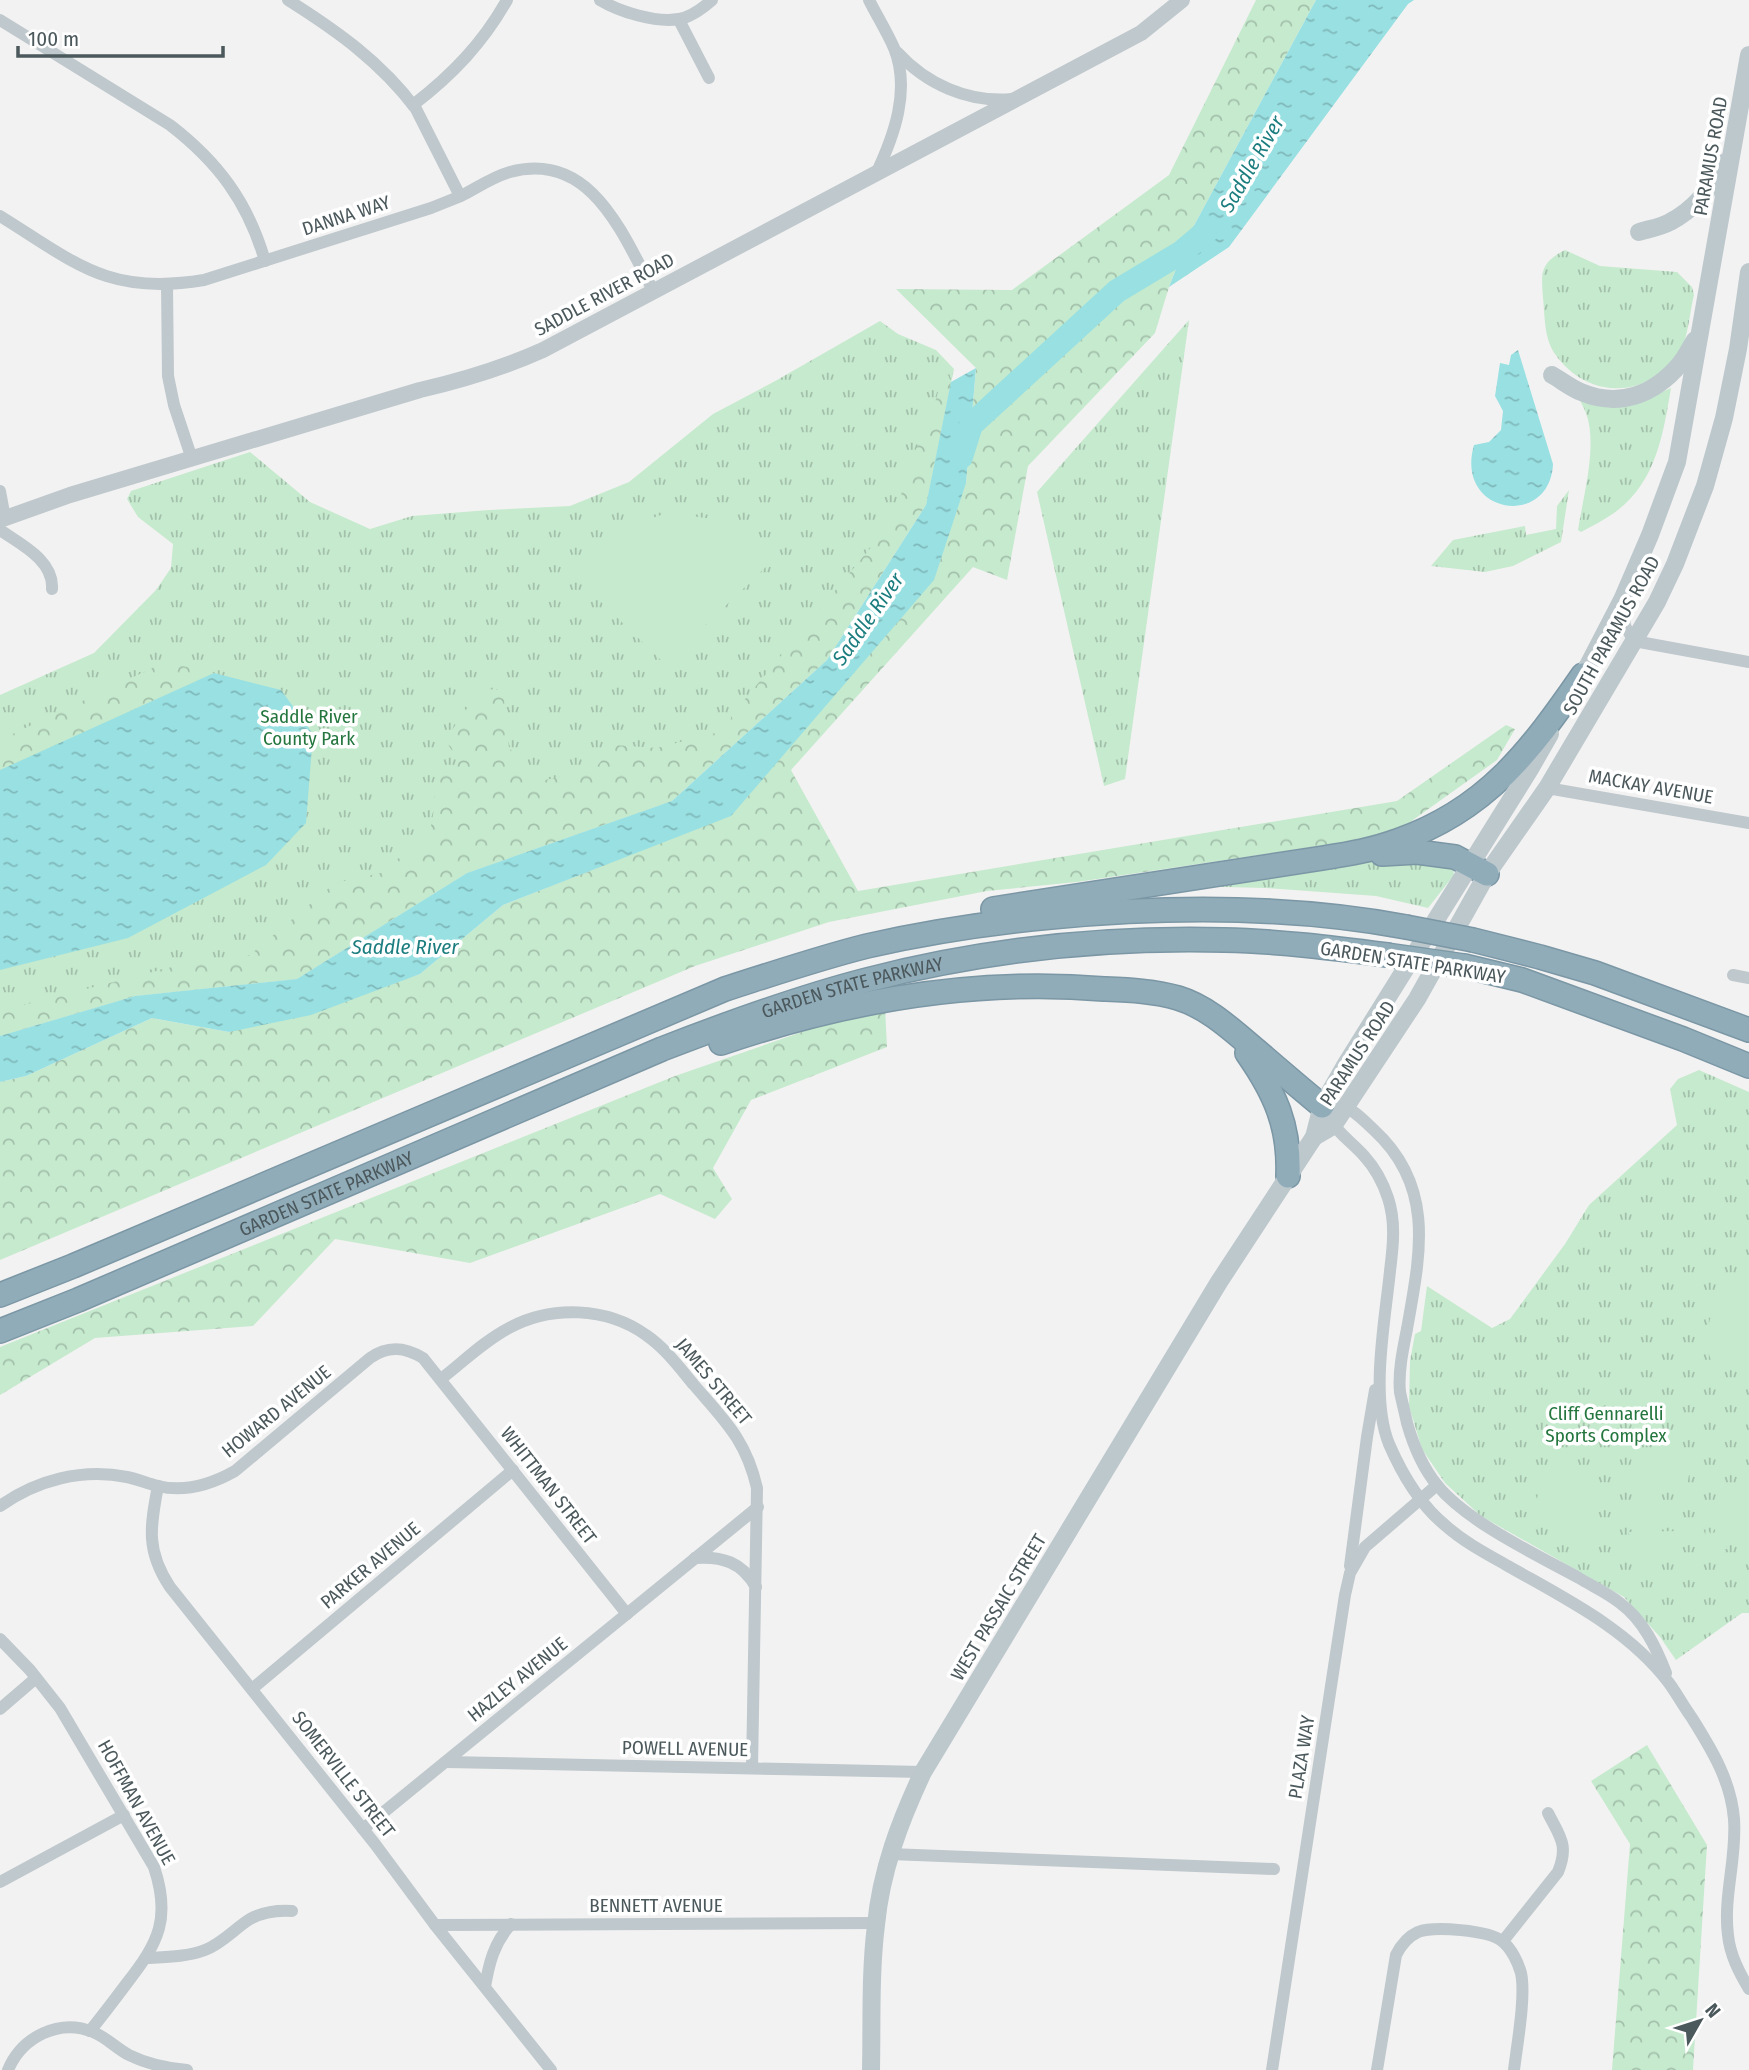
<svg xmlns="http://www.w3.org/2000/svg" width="1749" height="2070" viewBox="0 0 1749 2070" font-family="'Fira Sans Condensed',sans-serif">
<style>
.grass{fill:url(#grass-tufts)}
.forest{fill:url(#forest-crowns)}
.garden{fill:#c6eace}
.water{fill:url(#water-ripples)}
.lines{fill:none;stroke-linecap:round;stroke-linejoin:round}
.river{stroke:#99e0e2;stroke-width:24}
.motorway-casing{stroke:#7b97a5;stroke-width:26}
.minor{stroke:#bfc8cc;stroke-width:12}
.tertiary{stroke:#bfc8cc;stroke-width:16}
.secondary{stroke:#bdc8cd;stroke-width:18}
.motorway{stroke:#90acb9;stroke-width:23}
.motorway-bridge-casing{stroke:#7b97a5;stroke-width:26;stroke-linecap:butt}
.motorway-bridge{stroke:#90acb9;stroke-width:23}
.labels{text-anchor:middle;stroke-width:7;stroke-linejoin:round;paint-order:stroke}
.street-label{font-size:19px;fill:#4b585c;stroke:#fff}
.park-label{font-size:19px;fill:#24763e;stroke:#fff}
.water-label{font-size:21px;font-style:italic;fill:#1c7d7f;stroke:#fff}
</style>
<defs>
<pattern id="grass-tufts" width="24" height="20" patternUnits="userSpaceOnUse" patternTransform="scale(1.75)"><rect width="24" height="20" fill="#c6eace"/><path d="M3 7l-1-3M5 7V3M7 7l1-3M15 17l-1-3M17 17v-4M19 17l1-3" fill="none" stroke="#a3c0aa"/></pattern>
<pattern id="forest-crowns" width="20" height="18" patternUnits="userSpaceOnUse" patternTransform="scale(1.75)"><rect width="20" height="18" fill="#c6eace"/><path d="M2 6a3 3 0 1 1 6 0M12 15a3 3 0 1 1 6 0" fill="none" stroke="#a3c0aa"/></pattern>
<pattern id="water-ripples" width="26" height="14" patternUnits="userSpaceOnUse" patternTransform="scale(1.75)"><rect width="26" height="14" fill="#99e0e2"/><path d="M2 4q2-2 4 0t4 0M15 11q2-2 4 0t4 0" fill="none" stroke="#7fb8ba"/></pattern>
</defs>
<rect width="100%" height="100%" fill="#f3f2f2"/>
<!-- grass -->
<g class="grass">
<path d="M1565 250 1600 266 1677 272 1692 287 1694 295C1690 310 1688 339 1680 352 1649 399 1588 401 1555 354 1544 338 1545 317 1543 298 1541 272 1540 263 1565 250Z"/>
<path d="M1189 320 1125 779 1104 786 1037 492Z"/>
<path d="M880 321 898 334 936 350 954 369 926 505 672 801 467 873 297 979 135 996 0 1036V695L94 653 156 590 171 568 173 544 138 517 127 499 131 491 250 452 310 502 370 529 412 516 489 510 570 506 629 482 713 414 777 380Z"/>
<path d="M1671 388C1663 435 1656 483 1614 513 1604 520 1592 526 1581 532L1578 530C1583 497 1598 445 1586 413 1584 408 1581 403 1579 398L1653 396Z"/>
<path d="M1569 490 1561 542 1513 566 1485 572 1431 566 1453 540 1525 526 1526 535 1556 529 1557 506Z"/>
<path d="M1349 859H1416L1453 868 1454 875 1428 908 1376 896 1266 888 1180 886Z"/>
<path d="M1699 1070 1749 1092V1613H1742L1676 1660 1660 1637 1624 1597 1481 1516 1445 1483 1422 1449 1409 1406 1410 1361 1415 1334 1421 1331 1427 1286 1492 1328 1510 1319 1565 1244 1589 1205 1677 1125 1670 1089 1678 1079Z"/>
</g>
<!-- forest -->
<g class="forest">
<path d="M1256 0H1316L1190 233 1169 287 1155 333 1028 466 1007 580 973 567 791 770 858 891 1397 801 1506 725 1515 729 1497 760 1392 835 1077 882 987 891 829 922 695 966 0 1260V1082L26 1076 152 1018 229 1032 420 974 503 905 731 815 966 483 976 368 896 289 1012 290 1169 175Z"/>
<path d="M945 368 951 382 926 505 827 660 672 801 467 873 297 979 135 996 0 1036V1011L176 966 250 955 335 883 390 871 393 861 428 844 435 803 434 784 459 761 445 740 470 704 486 689 503 690 509 748 540 781 594 770 614 745 657 748 727 730 732 715 896 517 908 465 929 423Z"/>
<path d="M165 662 214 673 0 770V740Z"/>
<path d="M885 1007 887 1047 751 1100 713 1168 732 1199 715 1219 660 1194 470 1263 335 1239 253 1326 95 1338 0 1395V1347L675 1076 851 1015Z"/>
<path d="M1647 1745 1707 1845 1693 2070H1612L1630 1844 1591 1781Z"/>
</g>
<!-- garden -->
<g class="garden">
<path d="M667 513 714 519 770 563 665 664 567 569 608 533Z"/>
<path d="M1749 1281V1368L1718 1370C1700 1352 1706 1316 1721 1298 1729 1290 1739 1285 1749 1281Z"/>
<path d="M1634 1447 1692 1457 1686 1492 1628 1481Z"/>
<path d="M1565 1471C1581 1471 1589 1478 1597 1491L1590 1512 1599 1517 1587 1548 1555 1536 1559 1525 1540 1516C1531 1495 1543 1476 1565 1471Z"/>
<path d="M1732 1487 1749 1488V1541L1724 1540V1544L1728 1549 1711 1550 1704 1543 1706 1528 1711 1534 1715 1532 1718 1495Z"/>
<path d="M1678 1502V1525L1629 1526V1503Z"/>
<path d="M1678 1531 1679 1554 1630 1555 1629 1532Z"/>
</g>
<!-- water -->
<g class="water">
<path d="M1316 0H1414L1408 4 1229 247 1169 287 1190 233Z"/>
<path d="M1518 350 1553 464C1550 529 1454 515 1474 445L1489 442 1501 430 1503 411 1495 396 1500 363 1509 365 1511 355Z"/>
<path d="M976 368 966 483 934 580 731 816 503 905 420 974 311 1015 229 1032 152 1018 26 1076 0 1082V1036L135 996 297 979 467 873 672 801 827 660 926 505 951 382Z"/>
<path d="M214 673 281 690 313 734 306 823 266 865 128 938 0 970V770Z"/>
</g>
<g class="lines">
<!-- river -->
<path class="river" d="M961 457 971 425 1117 291 1182 252 1208 230"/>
<defs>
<g id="motorway">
<path d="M1382 854 1417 852 1455 857 1487 874"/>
<path d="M993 909 1323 858C1348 854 1373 850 1397 841 1487 810 1531 750 1583 675"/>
<path d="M1473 940 1540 957 1595 973 1749 1030"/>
<path d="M1464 966 1522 980 1683 1039 1749 1066"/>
<path d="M721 1043C844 1001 974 978 1104 989 1128 990 1155 991 1178 998 1208 1007 1233 1031 1257 1051 1278 1069 1300 1088 1322 1106"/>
<path d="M1247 1053C1275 1093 1290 1126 1288 1176"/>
<path d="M0 1295 73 1266 725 989C772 974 819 958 867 946 928 932 989 923 1051 917 1169 906 1289 905 1406 927"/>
<path id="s1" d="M0 1331 78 1300 662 1049C729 1023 797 998 867 980 983 950 1104 937 1224 940 1278 941 1333 948 1387 955"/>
</g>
</defs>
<!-- motorway casing -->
<use href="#motorway" class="motorway-casing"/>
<!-- minor -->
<g class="minor">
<path d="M288 0C337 31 381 62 416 109L460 196"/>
<path d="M600 0C620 12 656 23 679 19 691 17 703 8 712 0"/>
<path d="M869 0C877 16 887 32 894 48 911 90 894 136 876 174"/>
<path d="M0 20 170 125C218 162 248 202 265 261"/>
<path d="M679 20 709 78"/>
<path d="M897 52C926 84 968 103 1012 99"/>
<path d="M413 105C452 75 483 43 507 0"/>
<path d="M0 216C76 263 108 296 204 280L431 208C441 204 451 200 461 196 477 188 492 177 510 172 592 150 623 236 654 292"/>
<path d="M167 285 168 376 174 405 192 459"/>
<path d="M0 491 5 518"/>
<path d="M0 530C20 544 54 560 52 589"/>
<path d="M1622 600 1625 626 1634 641 1749 662"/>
<path d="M1547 788 1749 823"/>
<path d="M1733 975 1749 978"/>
<path d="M1340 1106C1352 1107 1365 1122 1374 1130 1436 1187 1420 1255 1407 1329 1403 1349 1398 1372 1400 1392 1402 1402 1405 1413 1407 1423 1413 1444 1423 1468 1437 1485 1467 1522 1537 1555 1579 1578 1592 1586 1608 1593 1620 1603 1643 1620 1656 1647 1666 1673"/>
<path d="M1329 1118C1338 1134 1353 1143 1365 1157 1375 1168 1383 1183 1388 1198 1396 1222 1393 1247 1390 1271 1385 1321 1370 1397 1389 1444 1402 1474 1420 1505 1446 1526 1464 1542 1487 1554 1508 1566 1566 1599 1628 1629 1669 1683 1677 1694 1684 1707 1692 1718 1712 1750 1731 1781 1734 1819 1737 1858 1723 1897 1728 1935 1730 1955 1739 1972 1749 1989"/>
<path d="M441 1379C463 1362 484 1341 509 1328 551 1305 607 1307 646 1335 665 1348 679 1367 694 1385 725 1421 746 1440 757 1488L752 1768"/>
<path d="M158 1486C150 1527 146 1551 170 1587L375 1844 435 1925 551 2070"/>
<path d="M0 1506C37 1480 82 1468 127 1477 138 1479 148 1484 158 1486 186 1493 212 1484 235 1471L370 1358C388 1345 405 1347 423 1358L627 1614"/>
<path d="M695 1558C722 1556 742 1562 756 1587"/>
<path d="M1350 1566 1367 1437 1375 1390"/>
<path d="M0 1639 30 1670 60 1708 154 1867C171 1918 159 1942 127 1983 115 1999 103 2015 90 2031"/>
<path d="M252 1689 513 1470"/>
<path d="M0 1709 36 1678"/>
<path d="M446 1762 923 1772"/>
<path d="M363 1829 758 1507"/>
<path d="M890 1854 1274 1869"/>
<path d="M0 1882 124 1815"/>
<path d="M435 1925 876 1923"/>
<path d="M1503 1941 1558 1872C1569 1845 1560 1837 1548 1813"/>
<path d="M146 1958C166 1957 187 1957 205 1950 223 1943 234 1929 250 1919 263 1912 277 1910 292 1911"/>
<path d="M485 1987C489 1963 494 1943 511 1924"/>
<path d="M8 2070C22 2037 59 2018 93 2032 106 2037 117 2049 129 2055 147 2064 167 2068 187 2070"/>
<path d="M1272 2070 1345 1595 1350 1573 1365 1547 1437 1485"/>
<path d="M1377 2070 1396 1955C1401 1945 1407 1937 1418 1932 1434 1926 1488 1930 1502 1941 1511 1948 1518 1962 1521 1973 1526 1996 1517 2045 1514 2070"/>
</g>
<!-- tertiary -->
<path class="tertiary" d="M0 520 70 495 420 390C463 380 503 368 543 350L1141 33 1182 0"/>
<!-- secondary -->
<g class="secondary">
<path d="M1639 232C1649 229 1661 227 1670 222 1695 209 1713 186 1726 162"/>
<path d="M1552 375C1561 380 1571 388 1581 392 1619 408 1654 395 1680 364 1686 357 1690 348 1695 340"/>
<path d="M1578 685 1622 600 1650 535 1677 462 1749 55"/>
<path d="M1314 1137 1333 1126 1417 999 1487 874 1547 788 1657 602 1675 564 1705 486 1724 418 1738 349 1749 272"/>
<path d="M871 2070C872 2022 870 1973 876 1925 881 1871 900 1821 923 1772L1219 1282 1314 1137 1322 1106 1346 1064 1530 769 1550 734"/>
</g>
<!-- motorway -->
<use href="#motorway" class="motorway"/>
<defs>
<g id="motorway-bridge">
<path d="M1406 927 1473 940"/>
<path d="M1387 955 1464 966"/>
</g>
</defs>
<!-- motorway-bridge casing -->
<use href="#motorway-bridge" class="motorway-bridge-casing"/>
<!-- motorway-bridge -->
<use href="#motorway-bridge" class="motorway-bridge"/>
</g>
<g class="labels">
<!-- street labels -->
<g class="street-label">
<text transform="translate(1710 156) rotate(-80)" y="7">PARAMUS ROAD</text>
<text transform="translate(346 215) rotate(-18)" y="7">DANNA WAY</text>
<text transform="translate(604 294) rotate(-28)" y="7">SADDLE RIVER ROAD</text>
<text transform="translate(1611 635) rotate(-61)" y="7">SOUTH PARAMUS ROAD</text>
<text transform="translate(1651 786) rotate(10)" y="7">MACKAY AVENUE</text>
<text transform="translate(1413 962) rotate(9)" y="7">GARDEN STATE PARKWAY</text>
<text dy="7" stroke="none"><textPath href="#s1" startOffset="920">GARDEN STATE PARKWAY</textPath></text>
<text transform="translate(1357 1053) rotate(-57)" y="7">PARAMUS ROAD</text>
<text dy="7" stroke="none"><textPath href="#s1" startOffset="354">GARDEN STATE PARKWAY</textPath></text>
<text transform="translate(714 1381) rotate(50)" y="7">JAMES STREET</text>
<text transform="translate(276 1411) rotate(-39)" y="7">HOWARD AVENUE</text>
<text transform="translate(549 1485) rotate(52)" y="7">WHITTMAN STREET</text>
<text transform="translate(370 1565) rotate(-40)" y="7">PARKER AVENUE</text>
<text transform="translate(998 1607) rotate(-59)" y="7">WEST PASSAIC STREET</text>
<text transform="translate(517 1679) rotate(-39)" y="7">HAZLEY AVENUE</text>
<text transform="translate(685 1748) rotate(1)" y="7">POWELL AVENUE</text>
<text transform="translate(1301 1757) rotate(-81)" y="7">PLAZA WAY</text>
<text transform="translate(344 1774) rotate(52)" y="7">SOMERVILLE STREET</text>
<text transform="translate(137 1802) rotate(61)" y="7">HOFFMAN AVENUE</text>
<text x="656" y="1912">BENNETT AVENUE</text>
</g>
<!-- park labels -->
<g class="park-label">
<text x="309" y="723">Saddle River<tspan x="309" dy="22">County Park</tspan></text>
<text x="1606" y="1420">Cliff Gennarelli<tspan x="1606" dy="22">Sports Complex</tspan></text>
</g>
<!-- water labels -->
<g class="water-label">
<text transform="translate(1252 164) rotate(-60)" y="7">Saddle River</text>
<text transform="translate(868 619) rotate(-55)" y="7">Saddle River</text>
<text x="405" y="954">Saddle River</text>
</g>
</g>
<!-- north arrow -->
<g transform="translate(1700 2021) rotate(51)" stroke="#ffffff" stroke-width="5" paint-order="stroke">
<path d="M0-5L12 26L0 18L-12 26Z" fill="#4b585c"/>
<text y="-10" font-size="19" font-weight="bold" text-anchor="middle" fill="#4b585c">N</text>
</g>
<!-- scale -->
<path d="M18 46v10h205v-10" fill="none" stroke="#4b585c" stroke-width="3.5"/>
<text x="28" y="46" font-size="21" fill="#4b585c" stroke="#ffffff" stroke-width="5" paint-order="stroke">100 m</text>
</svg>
